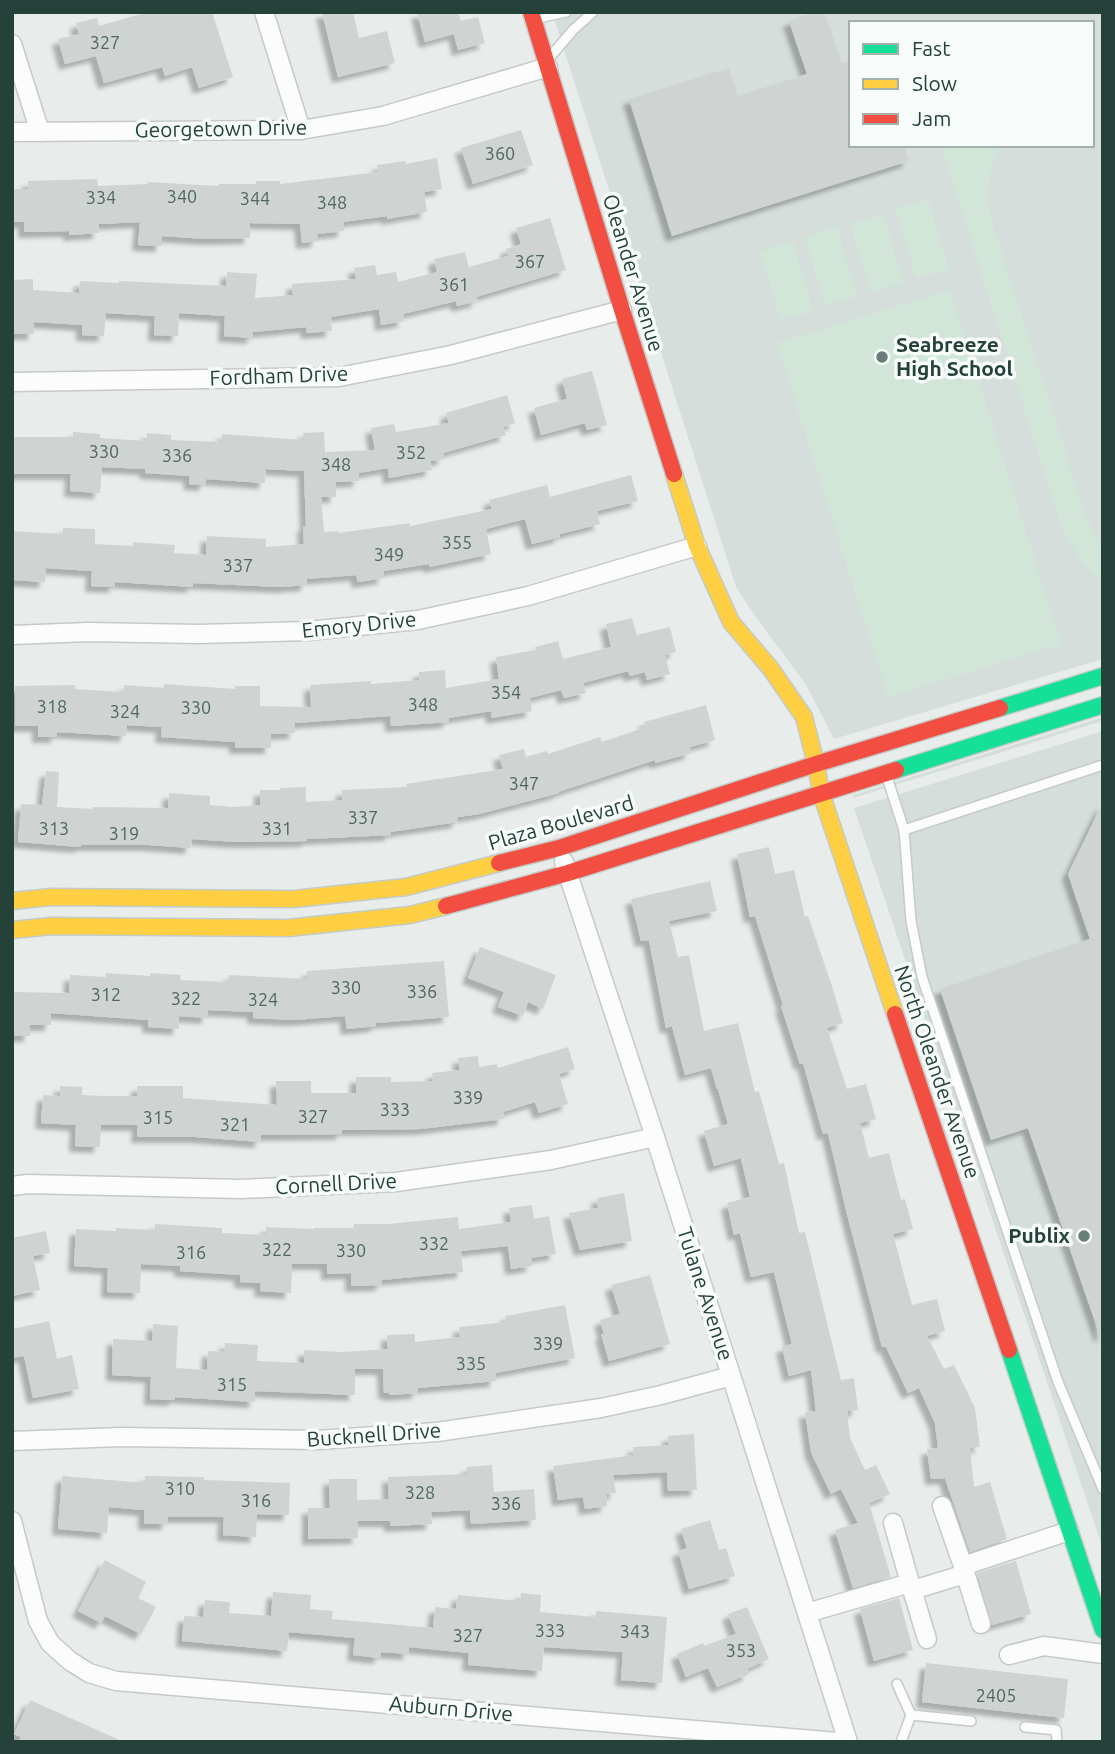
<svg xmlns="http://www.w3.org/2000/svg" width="1115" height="1754" viewBox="0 0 1115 1754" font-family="Ubuntu,sans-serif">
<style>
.built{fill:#d6dedb;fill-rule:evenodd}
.green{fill:#d1e6d8}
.building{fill:#cfd4d2;filter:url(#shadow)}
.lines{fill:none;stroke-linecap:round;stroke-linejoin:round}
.lane-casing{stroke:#c5cac8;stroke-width:12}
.street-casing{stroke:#c5cac8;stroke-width:21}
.fast-casing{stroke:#c3cbc8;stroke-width:19}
.slow-casing{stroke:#c3cbc8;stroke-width:19}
.jam-casing{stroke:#c3cbc8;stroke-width:19}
.lane{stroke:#fcfcfc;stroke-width:9}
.street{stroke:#fcfcfc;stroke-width:18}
.fast{stroke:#16e098;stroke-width:16}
.slow{stroke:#ffcf43;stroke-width:16}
.jam{stroke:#f24e42;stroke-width:16}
.poi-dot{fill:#697e78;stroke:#f7fbf9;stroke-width:2.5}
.labels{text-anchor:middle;stroke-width:7;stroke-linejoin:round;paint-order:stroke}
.number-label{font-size:18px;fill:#506761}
.street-label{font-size:21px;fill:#24423a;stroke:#f7fbf9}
.poi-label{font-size:21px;font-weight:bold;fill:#24423a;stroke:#f7fbf9;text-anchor:start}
</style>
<defs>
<filter id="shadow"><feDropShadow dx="-6" dy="6" stdDeviation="2" flood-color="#0004"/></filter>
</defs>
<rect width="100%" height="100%" fill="#e8edeb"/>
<!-- built -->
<g class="built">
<path d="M552 12H1103V659L834 739 805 683 755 616 736 587ZM851 23H1092V145H851Z"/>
<path d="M1103 717V721L853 798V795Z"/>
<path d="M1103 731V1549L854 808Z"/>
</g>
<!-- green -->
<g class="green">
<path d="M941 145H968L970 150 972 145H1001C987 170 986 195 992 222L1085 514 1091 528 1103 546V582C1083 565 1070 546 1060 522Z"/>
<path d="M928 199 949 269 916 278 896 209Z"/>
<path d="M883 214 903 283 871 293 850 224Z"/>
<path d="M837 227 857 296 825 306 805 237Z"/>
<path d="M793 242 813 311 781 320 760 251Z"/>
<path d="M950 290 1061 644 888 697 777 343Z"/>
</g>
<!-- building -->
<g class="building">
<path d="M148 12H212L233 77 199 88 192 67 165 76 162 67 104 83 96 56 65 64 58 39 79 34 76 23 97 18 99 26Z"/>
<path d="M322 12H353L359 38 387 31 395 63 338 77Z"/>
<path d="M417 12H458L461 21 478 17 485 43 458 50 454 34 425 42Z"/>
<path d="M815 12H824L842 63 851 61V145H904L909 161 672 236 629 99 729 68 738 96 807 74 789 21Z"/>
<path d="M521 130 533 165 473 184 461 148Z"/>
<path d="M437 158 442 189 424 192 427 212 387 219V216L343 222 344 231 317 234 318 241 302 243 300 224 250 223V238L207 239 162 236V246L138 245 140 222 99 224V233L69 235V231L24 232V222H12V189H28V181L97 179 98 186 147 184 148 182 219 186V184H256V181H280V184L379 172 377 165 405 161 406 164Z"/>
<path d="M550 218 566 270 476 297 478 301 457 306 456 301 403 314 404 321 381 325 379 309 331 317 332 331 307 333 306 327 253 332V338L224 336 225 316 179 313 178 336 154 335 155 316 106 313 104 336 82 335V325L34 322V334H12V280L33 279V290L79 293 80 281 119 283V281L226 286 227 272 257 274 255 298 293 295 292 284 356 279 354 268 375 265 377 275 396 272 398 282 437 272 434 259 465 252 469 267 508 256 506 249 521 244 516 228Z"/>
<path d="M592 371 607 425 587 430 585 423 541 435 534 408 567 399 562 379Z"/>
<path d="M507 395 515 423 503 427 506 435 443 453 444 459 430 461 432 470 389 478 388 468 359 473V481L336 482V497H321L324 532 338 531V533L410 523V526L492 509 489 500 547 485 550 497 631 475 638 501 597 511 600 524 560 534V537L532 544 525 519 486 529 491 554 429 567V564L383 571 384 578 358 582 356 575 307 579V585L281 587 193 583V587L115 582V587L91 586 92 571 46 568 45 582 12 580V531L63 534V528L95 529V544L133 546V542L175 545 174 553 206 555 207 536 266 539V547L304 544 303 526H306L304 471 266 469 265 483 206 479 205 485 189 484 190 476 145 473 146 469 102 467 100 493 70 491 71 474H12V437H73V432L100 434V438L147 441V433L171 435V440L222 442V434L303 440V433L324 432 325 452 375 450 371 428 394 424 396 432 449 423 446 413Z"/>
<path d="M632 618 637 635 670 627 676 652 665 655 670 674 647 680 645 672 630 676 628 671 583 683 586 693 564 698 561 690 530 698 532 711 492 718 491 711 449 718V722L391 726 390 716 295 723V733L271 734V748H235V742L161 737 162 727 127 725 126 736 57 732V737H38V726H15V686L75 685V689L124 692V685L164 688V684L235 689V686H260V706L311 707 310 685 371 681V684L419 680V672L445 670 446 688 499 679 496 657 536 650 535 647 558 641 563 659 611 647 606 624Z"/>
<path d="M706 705 715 740 690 747 691 753 655 763V760L558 792 559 793 479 814 458 817V822L390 832 391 835 307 839V841L237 842 192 839 191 848 150 845H81V847L18 842 21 804 42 805 46 771 59 772 57 807 93 809V807L168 808 169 793 210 796V805L233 807 260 805V790H280V788L306 787V802L342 800V790L407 787 406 784 503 769 499 755 524 749 526 757 547 751 548 754 600 737 602 742 646 727 644 722Z"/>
<path d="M1103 802V1335L1100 1336 1028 1128 991 1140 940 989 1090 939 1068 874Z"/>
<path d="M769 847 775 874 794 870 805 917 808 916 833 989 843 1023 827 1028 847 1089 866 1084 876 1119 860 1123 869 1158 889 1153 901 1200 905 1199 913 1229 893 1234 912 1305 937 1299 945 1331 927 1336 944 1369 954 1365 975 1408 980 1447 970 1448 974 1487 990 1482 1007 1539 970 1552 945 1478 931 1479 927 1449 938 1448 935 1423 919 1388 908 1393 886 1347H882L847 1214 828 1133 823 1134 803 1063 800 1064 781 1006 783 1005 755 916 750 917 737 854Z"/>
<path d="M710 881 717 911 669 921 678 957 689 955 704 1031 738 1023 755 1092 759 1091 779 1164 784 1163 799 1233 805 1232 841 1380 854 1378 858 1410 847 1411 850 1438 865 1470 876 1465 890 1494 869 1503 891 1577 853 1588 835 1530 858 1523 841 1489 831 1494 811 1452 805 1412 816 1411 811 1370 789 1376 782 1347 792 1344 774 1272 751 1277 740 1233 734 1235 727 1203 750 1197 741 1158 714 1166 704 1131 728 1124 718 1089H717L711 1068 685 1075 672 1026 666 1028 649 940 641 941 631 899Z"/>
<path d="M480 947 556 975 543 1009 528 1002 523 1016 498 1007 504 992 468 978Z"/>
<path d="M444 961 449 1017 376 1023V1026L347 1029 345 1016 294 1020 253 1018V1012L208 1010V1018L179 1016V1029L148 1027V1020L51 1013V1025H30V1036H12V992L69 993 70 975 106 977V973L150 976V973L181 975 180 980 228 982 229 975 307 979V971Z"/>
<path d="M568 1047 575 1069 559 1074 568 1104 539 1113 535 1102 503 1112 504 1119 421 1129 342 1130V1134L261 1135V1142L196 1137H137L138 1125H101L100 1147 75 1146 76 1125 41 1123 43 1095 60 1096V1086L82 1087V1095L105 1096H137V1086H183V1098L277 1105 276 1081H311V1093H356V1077H391V1082L433 1081 432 1073 460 1070 458 1058 478 1056 479 1067 497 1064 498 1068Z"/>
<path d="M624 1193 632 1241 580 1250 569 1213 598 1208 597 1198Z"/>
<path d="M532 1205 534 1219 549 1216 556 1254 531 1258 532 1266 511 1269 508 1246 461 1251 463 1272 382 1280V1285L351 1286V1273L327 1274V1264H292L291 1293 260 1291 261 1283 240 1282V1275L180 1271V1266L141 1264 140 1293 107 1292 108 1268 74 1266 76 1229 116 1231V1228L155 1230V1224L222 1228V1233L266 1235V1227L314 1229V1228H354V1224H388L458 1217 459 1229 511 1222 509 1208Z"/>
<path d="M46 1231 50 1253 33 1256 40 1290 12 1296V1238Z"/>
<path d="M650 1275 670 1344 609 1361 601 1334H604L600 1320 620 1314 611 1285Z"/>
<path d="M565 1305 575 1358 495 1373 496 1381 418 1388V1393L389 1395V1393H384L383 1369H355V1395L255 1391V1402L175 1397V1400L150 1399 151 1377 112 1375 113 1339 152 1341 153 1324 178 1326 176 1368 207 1370 208 1351 224 1352 225 1343 258 1345 257 1361 304 1363V1350L341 1352 388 1349 387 1335 415 1334V1342L460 1337 459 1327 506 1322 505 1316Z"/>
<path d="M49 1321 57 1359 72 1355 79 1389 33 1398 24 1356 12 1358V1329Z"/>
<path d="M694 1434 697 1490 668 1491 667 1472 613 1475 616 1493 606 1494 607 1506 585 1509 583 1497 558 1500 553 1466 634 1455 633 1447 669 1445 668 1436Z"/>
<path d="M492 1465 494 1492 534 1489 536 1520 471 1524 470 1510 431 1512 432 1524 390 1526V1521H358V1538L308 1539V1508H330L329 1479H357V1500L389 1499 388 1477 467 1474V1467Z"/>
<path d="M62 1476 145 1483V1476L204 1477V1480L290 1483 289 1515 257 1514 256 1537 223 1535 224 1517H168V1524H144V1510L109 1507 107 1533 58 1529Z"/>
<path d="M710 1520 719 1550 726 1548 735 1576 689 1589 678 1551 687 1548 681 1529Z"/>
<path d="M105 1560 146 1582 138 1598 156 1607 141 1634 105 1616 101 1623 78 1611Z"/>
<path d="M1016 1561 1031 1614 992 1625 977 1573Z"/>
<path d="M273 1592 311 1595 310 1609 333 1611 332 1619 433 1628 435 1607 456 1609 458 1595 520 1601 521 1593 541 1595 540 1612 596 1617V1611L667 1617 662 1683 621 1680 623 1652 544 1647 542 1671 468 1665 469 1653 409 1647V1654L381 1652 380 1658 353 1655 355 1638 289 1632 287 1651 182 1641 184 1616 203 1617 205 1600 230 1602 229 1613 271 1616Z"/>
<path d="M899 1598 913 1650 874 1661 860 1609Z"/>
<path d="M747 1607 769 1659 747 1669 749 1674 717 1687 708 1668 686 1677 677 1654 703 1643 704 1646 736 1634 728 1614Z"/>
<path d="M926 1663 1068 1679 1064 1718 922 1702Z"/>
<path d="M30 1700 124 1742H19L21 1737 14 1734Z"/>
</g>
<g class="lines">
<defs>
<g id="lane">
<path d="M534 19 566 12"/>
<path d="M550 57 573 30 593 12"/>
<path d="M886 774 904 830 1103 765"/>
<path d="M904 830 911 921 922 977 1058 1382 1103 1489"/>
<path d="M897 1684 911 1715"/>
<path d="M1025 1727 1056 1730 1057 1742"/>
<path d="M901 1742 911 1715 971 1721"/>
</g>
<g id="street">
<path d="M264 12 301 130"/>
<path d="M12 44 40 132"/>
<path d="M12 132 301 130 383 116 548 67"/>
<path d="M12 382 339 377 451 355 622 310"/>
<path d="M12 635 88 632 198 634 308 631 418 620 528 596 697 546"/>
<path d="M564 862 655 1137 848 1742"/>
<path d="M12 1186 28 1184 240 1189 396 1182 551 1160 655 1137"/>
<path d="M12 1441 121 1437 317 1440 437 1432 601 1408 661 1395 731 1376"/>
<path d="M942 1506 963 1566 1069 1531"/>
<path d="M12 1521 38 1621 50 1643 70 1661 89 1673 116 1681 837 1742"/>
<path d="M963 1566 981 1624"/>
<path d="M910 1583 927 1639"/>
<path d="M913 1590 965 1574"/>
<path d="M807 1613 910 1583 893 1523"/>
<path d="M1009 1655 1044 1646 1103 1654"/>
</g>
<g id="fast">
<path d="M1000 708 1103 676"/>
<path d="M896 770 1103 705"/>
<path d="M1009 1350 1103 1630"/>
</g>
<g id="slow">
<path d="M674 474 697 546 731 622 771 669 804 717 816 764 821 793 895 1014"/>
<path d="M12 901 51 897 294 899 406 887 499 863"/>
<path d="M12 930 52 926 288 928 410 915 446 906"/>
</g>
<g id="jam">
<path d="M531 12 622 310 674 474"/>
<path d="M499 863 559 848 816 764 1000 708"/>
<path d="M446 906 568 873 896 770"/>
<path d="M895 1014 1009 1350"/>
</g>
</defs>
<!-- lane casing -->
<use href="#lane" class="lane-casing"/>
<!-- street casing -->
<use href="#street" class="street-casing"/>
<!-- fast casing -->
<use href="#fast" class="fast-casing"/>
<!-- slow casing -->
<use href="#slow" class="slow-casing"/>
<!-- jam casing -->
<use href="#jam" class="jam-casing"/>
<!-- lane -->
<use href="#lane" class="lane"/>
<!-- street -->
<use href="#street" class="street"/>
<!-- fast -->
<use href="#fast" class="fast"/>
<!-- slow -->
<use href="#slow" class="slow"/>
<!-- jam -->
<use href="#jam" class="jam"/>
</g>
<!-- markers -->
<g class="poi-dot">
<circle cx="882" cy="357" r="7"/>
<circle cx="1084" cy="1236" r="7"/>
</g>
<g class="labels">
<!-- number labels -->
<g class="number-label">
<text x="105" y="49">327</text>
<text x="500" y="160">360</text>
<text x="182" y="203">340</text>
<text x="101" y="204">334</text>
<text x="255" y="205">344</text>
<text x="332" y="209">348</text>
<text x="530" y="268">367</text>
<text x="454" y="291">361</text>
<text x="104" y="458">330</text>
<text x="411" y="459">352</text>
<text x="177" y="462">336</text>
<text x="336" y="471">348</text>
<text x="457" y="549">355</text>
<text x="389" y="561">349</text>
<text x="238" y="572">337</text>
<text x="506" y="699">354</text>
<text x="423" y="711">348</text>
<text x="52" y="713">318</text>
<text x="196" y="714">330</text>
<text x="125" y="718">324</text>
<text x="524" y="790">347</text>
<text x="363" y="824">337</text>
<text x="54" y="835">313</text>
<text x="277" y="835">331</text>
<text x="124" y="840">319</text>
<text x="346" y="994">330</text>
<text x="422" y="998">336</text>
<text x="106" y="1001">312</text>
<text x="186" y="1005">322</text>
<text x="263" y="1006">324</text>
<text x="468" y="1104">339</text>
<text x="395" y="1116">333</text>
<text x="313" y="1123">327</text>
<text x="158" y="1124">315</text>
<text x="235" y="1131">321</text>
<text x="434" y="1250">332</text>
<text x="277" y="1256">322</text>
<text x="351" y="1257">330</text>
<text x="191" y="1259">316</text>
<text x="548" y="1350">339</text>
<text x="471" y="1370">335</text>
<text x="232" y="1391">315</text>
<text x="180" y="1495">310</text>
<text x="420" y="1499">328</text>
<text x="256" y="1507">316</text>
<text x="506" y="1510">336</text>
<text x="550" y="1637">333</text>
<text x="635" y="1638">343</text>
<text x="468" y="1642">327</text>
<text x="741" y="1657">353</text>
<text x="996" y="1702">2405</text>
</g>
<!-- street labels -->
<g class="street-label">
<text transform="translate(221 129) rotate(-1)" y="7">Georgetown Drive</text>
<text transform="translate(633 273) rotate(73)" y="7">Oleander Avenue</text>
<text transform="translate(279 376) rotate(-2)" y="7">Fordham Drive</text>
<text transform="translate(359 625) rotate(-6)" y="7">Emory Drive</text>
<text transform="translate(561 823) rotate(-16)" y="7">Plaza Boulevard</text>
<text transform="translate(937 1072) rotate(71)" y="7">North Oleander Avenue</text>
<text transform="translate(336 1184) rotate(-3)" y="7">Cornell Drive</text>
<text transform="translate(705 1294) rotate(72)" y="7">Tulane Avenue</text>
<text transform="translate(374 1435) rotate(-4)" y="7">Bucknell Drive</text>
<text transform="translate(451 1709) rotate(5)" y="7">Auburn Drive</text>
</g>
<!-- poi labels -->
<g class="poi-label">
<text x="896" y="352">Seabreeze<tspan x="896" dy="24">High School</tspan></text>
<text x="1070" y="1243" text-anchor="end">Publix</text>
</g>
</g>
<!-- border -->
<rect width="1115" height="1754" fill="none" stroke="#24423a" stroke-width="28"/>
<!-- legend -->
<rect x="849" y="21" width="245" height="126" fill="#f7fbf9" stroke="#a3b1ad" stroke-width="2"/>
<rect x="863" y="44" width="35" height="10" fill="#16e098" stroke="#a3b1ad" stroke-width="2"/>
<text x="912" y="56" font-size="21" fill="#24423a">Fast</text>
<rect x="863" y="79" width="35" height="10" fill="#ffcf43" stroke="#a3b1ad" stroke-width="2"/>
<text x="912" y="91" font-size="21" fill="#24423a">Slow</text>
<rect x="863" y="114" width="35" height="10" fill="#f24e42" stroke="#a3b1ad" stroke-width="2"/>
<text x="912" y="126" font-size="21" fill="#24423a">Jam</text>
</svg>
